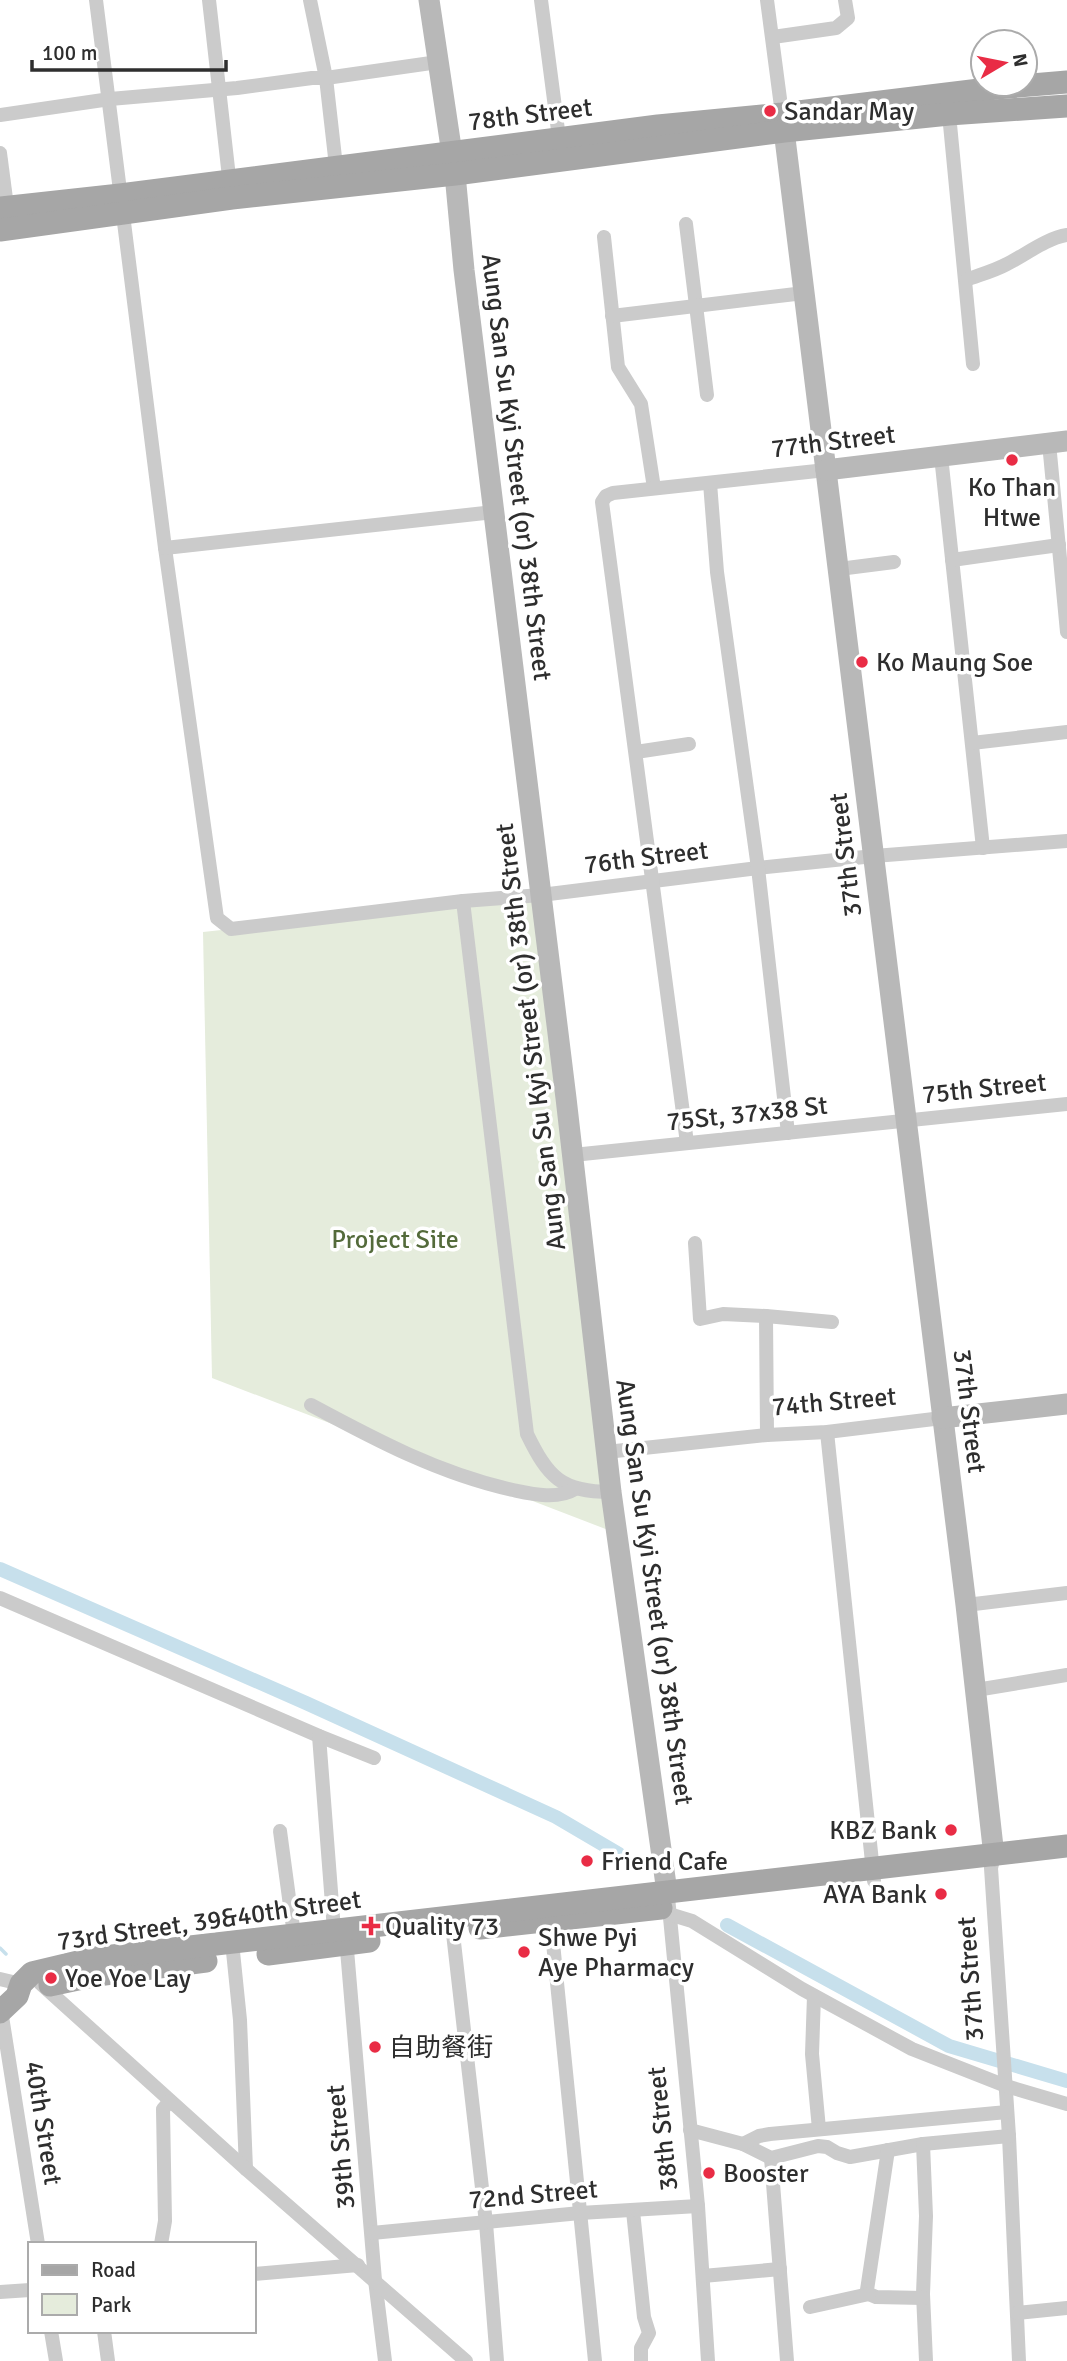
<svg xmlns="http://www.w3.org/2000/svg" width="1067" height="2361" viewBox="0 0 1067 2361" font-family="Signika,'Noto Sans SC',sans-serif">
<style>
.green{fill:#e5ecdc}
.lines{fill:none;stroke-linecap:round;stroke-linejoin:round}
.stream{stroke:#c7e0ec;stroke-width:3.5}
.canal{stroke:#c7e0ec;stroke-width:14}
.street{stroke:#cbcbcb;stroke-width:14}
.secondary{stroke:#b8b8b8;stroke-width:21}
.primary{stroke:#a6a6a6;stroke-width:23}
.poi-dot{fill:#e92c45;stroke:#fff;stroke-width:2.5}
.labels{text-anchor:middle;stroke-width:7;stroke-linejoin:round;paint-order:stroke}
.poi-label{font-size:26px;fill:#2e2e2e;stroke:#fff;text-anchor:start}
.street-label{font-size:26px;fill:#2e2e2e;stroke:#fff}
.park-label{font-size:26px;fill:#546b3b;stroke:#fff}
</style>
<rect width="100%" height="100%" fill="#fff"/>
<!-- green -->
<path class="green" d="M541 895 616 1533 212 1378 203 932Z"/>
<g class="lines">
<!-- stream -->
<path class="stream" d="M0 1948 6 1954"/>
<!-- canal -->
<g class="canal">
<path d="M0 1569 306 1703 556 1817 619 1854"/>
<path d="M727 1925 949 2046 1067 2081"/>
</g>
<!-- street -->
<g class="street">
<path d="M96 0 165 548 217 918 231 929 463 901 541 895 758 868 874 856 1067 841"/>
<path d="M209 0 230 186"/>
<path d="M310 0 326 78 337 175"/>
<path d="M541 0 559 138"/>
<path d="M767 0 782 114"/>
<path d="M773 37 836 28 848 18 845 0"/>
<path d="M949 114 973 364"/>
<path d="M0 115 110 99 237 88 312 78H326L438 62"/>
<path d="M0 153 8 214"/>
<path d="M686 224 707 395"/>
<path d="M604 237 618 367 641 404 654 488"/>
<path d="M966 280C979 275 994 271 1007 264 1025 255 1047 238 1067 235"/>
<path d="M612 316 804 293"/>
<path d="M1049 443 1067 632"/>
<path d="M941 456 983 848"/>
<path d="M710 483 717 572 758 868 788 1133"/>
<path d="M165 548 494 512"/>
<path d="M952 560 1059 545"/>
<path d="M839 569 894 562"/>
<path d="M972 743 1067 732"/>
<path d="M636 752 689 744"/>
<path d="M463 901 527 1434C548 1477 561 1492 611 1492"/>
<path d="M687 1143 602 502 606 496 613 493 826 470"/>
<path d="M573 1155 1067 1104"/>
<path d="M695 1243 700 1319 723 1314 766 1316"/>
<path d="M311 1405C376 1440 440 1474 513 1490 532 1494 557 1500 575 1489"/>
<path d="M827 1432 874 1881"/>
<path d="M767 1435 766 1316 832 1322"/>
<path d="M606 1452 767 1435 827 1432 942 1418"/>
<path d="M0 1598 319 1736 374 1758"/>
<path d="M966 1605 1067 1593"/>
<path d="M976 1690 1067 1675"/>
<path d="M319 1736 334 1930"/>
<path d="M280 1831 294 1935"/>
<path d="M994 1856 991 1868 1009 2136 1019 2361"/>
<path d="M668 1897 698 2206 708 2361"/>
<path d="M550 1913 595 2361"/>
<path d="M669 1914 692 1921 802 1989 912 2049 1006 2086 1067 2104"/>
<path d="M451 1916 486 2223 497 2361"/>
<path d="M346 1938 375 2280 385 2361"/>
<path d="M232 1942 240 2020 246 2169"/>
<path d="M0 1979 21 1984"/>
<path d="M40 1983 246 2169 466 2361"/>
<path d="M814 1996 812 2054 819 2129"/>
<path d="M1 2010 38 2244"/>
<path d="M690 2130 743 2144 771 2158 818 2146 827 2147 837 2153 850 2157 923 2144 1009 2136"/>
<path d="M743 2144 759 2136 770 2134 1007 2112"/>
<path d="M923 2144 926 2216 923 2294 926 2361"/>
<path d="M888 2150 867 2290 869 2294 876 2297 923 2298"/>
<path d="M771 2158 787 2361"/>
<path d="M633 2211 644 2317 649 2333 641 2348V2361"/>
<path d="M372 2233 580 2213 698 2206"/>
<path d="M161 2244 165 2221 163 2109 170 2101"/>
<path d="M254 2274 358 2265"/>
<path d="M703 2276 780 2269"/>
<path d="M0 2292 30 2290"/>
<path d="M810 2307 869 2294"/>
<path d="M1017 2313 1067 2308"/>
<path d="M51 2331 56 2361"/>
<path d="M104 2331 108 2361"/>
</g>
<!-- secondary -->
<g class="secondary">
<path d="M429 0 455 174 464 270 566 1098 611 1492 667 1892"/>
<path d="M782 114 966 1605 994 1856"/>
<path d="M826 470 1067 441"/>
<path d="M942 1418 1067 1404"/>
</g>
<!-- primary -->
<g class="primary">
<path d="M0 208 120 195 658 126 782 114 996 88 1067 82"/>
<path d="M0 230 232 198 455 174 784 131 949 114 1067 106"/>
<path d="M480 1928 661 1908"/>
<path d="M268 1954 369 1941"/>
<path d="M50 1985 97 1975 206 1961"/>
<path d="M0 2012 17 1996 21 1984 32 1973 95 1958 1067 1846"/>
</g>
</g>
<!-- markers -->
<g class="poi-dot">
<circle cx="770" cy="111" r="7"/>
<circle cx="1012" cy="460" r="7"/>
<circle cx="862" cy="662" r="7"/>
<circle cx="951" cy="1830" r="7"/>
<circle cx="587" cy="1861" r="7"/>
<circle cx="941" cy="1894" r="7"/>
<path d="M367.5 1915.5h7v7h7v7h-7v7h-7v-7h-7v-7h7z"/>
<circle cx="524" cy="1952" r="7"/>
<circle cx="51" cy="1978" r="7"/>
<circle cx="375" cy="2047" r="7"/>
<circle cx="709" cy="2173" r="7"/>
</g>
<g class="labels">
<!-- poi labels -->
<g class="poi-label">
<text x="784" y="120">Sandar May</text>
<text x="1012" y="496" text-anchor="middle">Ko Than<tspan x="1012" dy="30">Htwe</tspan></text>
<text x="876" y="671">Ko Maung Soe</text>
<text x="937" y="1839" text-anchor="end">KBZ Bank</text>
<text x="601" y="1870">Friend Cafe</text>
<text x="927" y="1903" text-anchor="end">AYA Bank</text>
<text x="385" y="1935">Quality 73</text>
<text x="538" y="1946">Shwe Pyi<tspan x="538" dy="30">Aye Pharmacy</tspan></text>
<text x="65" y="1987">Yoe Yoe Lay</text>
<text x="389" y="2056">自助餐街</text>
<text x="723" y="2182">Booster</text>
</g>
<!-- street labels -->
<g class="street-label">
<text transform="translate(530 114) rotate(-7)" y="9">78th Street</text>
<text transform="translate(833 441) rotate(-7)" y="9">77th Street</text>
<text transform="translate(517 467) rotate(83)" y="9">Aung San Su Kyi Street (or) 38th Street</text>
<text transform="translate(845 855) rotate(-97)" y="9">37th Street</text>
<text transform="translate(646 857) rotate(-7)" y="9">76th Street</text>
<text transform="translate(530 1037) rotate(-97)" y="9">Aung San Su Kyi Street (or) 38th Street</text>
<text transform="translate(984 1088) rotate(-6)" y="9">75th Street</text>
<text transform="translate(747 1113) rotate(-6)" y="9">75St, 37x38 St</text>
<text transform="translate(834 1401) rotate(-5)" y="9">74th Street</text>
<text transform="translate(970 1411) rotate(83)" y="9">37th Street</text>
<text transform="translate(655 1592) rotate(82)" y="9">Aung San Su Kyi Street (or) 38th Street</text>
<text transform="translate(209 1920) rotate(-8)" y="9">73rd Street, 39&amp;40th Street</text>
<text transform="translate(970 1979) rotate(-94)" y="9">37th Street</text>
<text transform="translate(44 2123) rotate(81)" y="9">40th Street</text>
<text transform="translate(662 2129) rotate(-96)" y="9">38th Street</text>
<text transform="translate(340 2147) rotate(-95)" y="9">39th Street</text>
<text transform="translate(533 2194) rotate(-5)" y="9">72nd Street</text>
</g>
<!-- park labels -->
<g class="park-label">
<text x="395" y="1248">Project Site</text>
</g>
</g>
<!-- legend -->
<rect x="28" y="2242" width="228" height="91" fill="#ffffff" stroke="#ababab" stroke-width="2"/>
<rect x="42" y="2265" width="35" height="10" fill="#a6a6a6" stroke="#ababab" stroke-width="2"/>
<text x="91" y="2277" font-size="21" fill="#2e2e2e">Road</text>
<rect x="42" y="2294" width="35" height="21" fill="#e5ecdc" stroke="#ababab" stroke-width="2"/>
<text x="91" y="2312" font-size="21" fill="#2e2e2e">Park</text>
<!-- north arrow -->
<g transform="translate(1004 63) rotate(80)"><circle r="33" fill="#ffffff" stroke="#ababab" stroke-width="2"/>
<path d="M0-5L12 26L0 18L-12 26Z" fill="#e92c45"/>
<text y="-10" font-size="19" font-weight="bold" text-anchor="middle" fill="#2e2e2e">N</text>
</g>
<!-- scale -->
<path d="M32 60v10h194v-10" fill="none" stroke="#2e2e2e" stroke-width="3.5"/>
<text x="42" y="60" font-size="21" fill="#2e2e2e" stroke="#ffffff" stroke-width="5" paint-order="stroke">100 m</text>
</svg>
